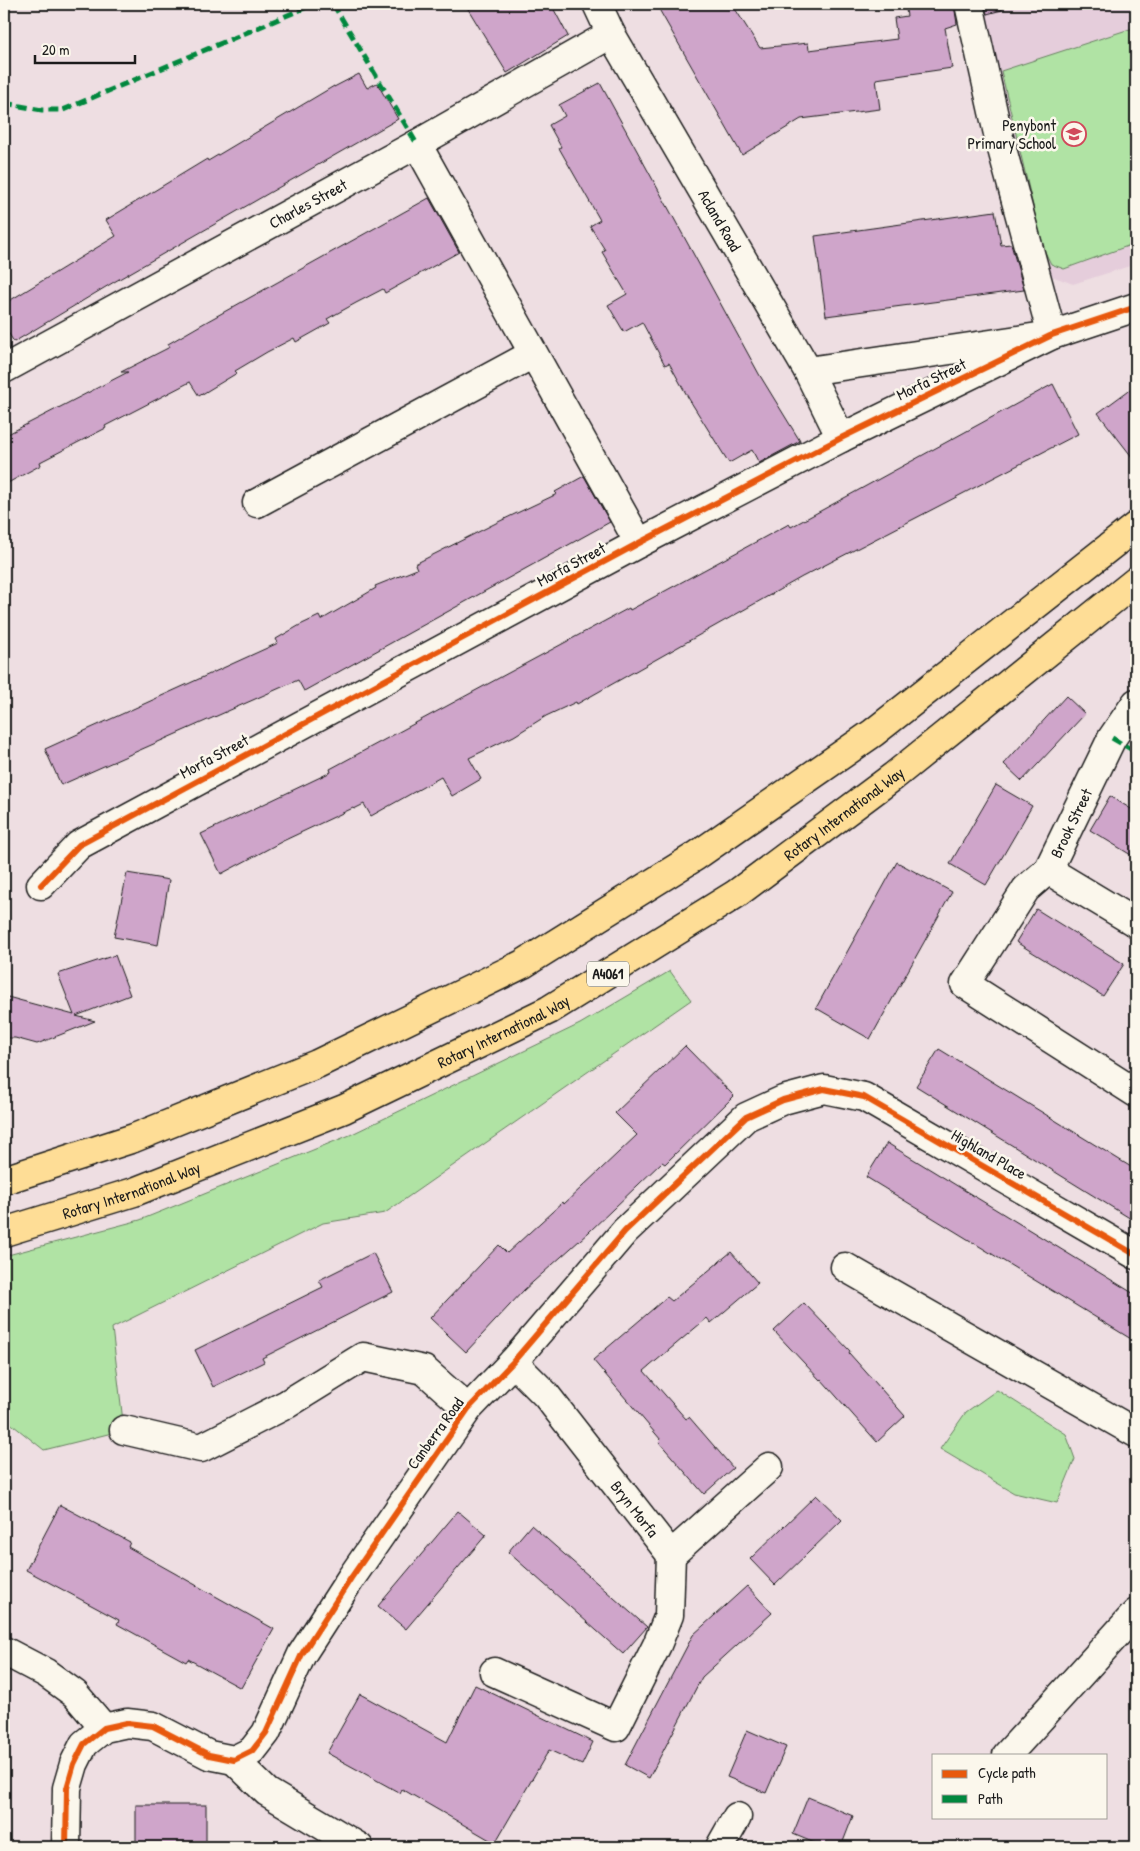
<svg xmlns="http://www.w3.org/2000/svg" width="1140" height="1851" viewBox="0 0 1140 1851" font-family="'Patrick Hand',sans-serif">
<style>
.built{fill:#e5cddb}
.green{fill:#b0e3a4;stroke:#668060}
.building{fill:#cfa5ca;stroke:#1c1c1c}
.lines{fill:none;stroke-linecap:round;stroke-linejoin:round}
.minor-casing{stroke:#1c1c1c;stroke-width:31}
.major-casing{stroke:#1c1c1c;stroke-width:31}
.minor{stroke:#fbf7ec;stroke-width:28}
.major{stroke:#fedd96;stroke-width:28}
.quiet{stroke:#00873e;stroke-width:5;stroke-dasharray:10 5;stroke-linecap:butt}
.cycleway-casing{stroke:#fbf7ec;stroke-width:9}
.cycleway{stroke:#e8590c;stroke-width:6}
.labels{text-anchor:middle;stroke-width:5;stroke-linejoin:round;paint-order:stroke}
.shield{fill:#fbf7ec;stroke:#5f5e5a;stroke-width:1}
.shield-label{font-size:15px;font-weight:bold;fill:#1c1c1c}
.poi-label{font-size:16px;fill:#1c1c1c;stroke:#fbf7ec;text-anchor:end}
.street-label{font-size:16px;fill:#1c1c1c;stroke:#fbf7ec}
</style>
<rect width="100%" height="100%" fill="#eedee2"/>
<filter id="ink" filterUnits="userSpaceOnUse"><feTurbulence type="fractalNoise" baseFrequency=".02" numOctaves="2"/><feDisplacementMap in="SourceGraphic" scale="10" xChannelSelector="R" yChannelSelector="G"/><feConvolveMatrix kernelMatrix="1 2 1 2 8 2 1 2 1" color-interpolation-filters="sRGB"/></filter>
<g filter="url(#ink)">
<!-- built -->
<path class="built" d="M982 4H1136V264L1073 284 1041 272Z"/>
<!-- green -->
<g class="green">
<path d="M1136 27V243L1064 269 1051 264 1043 248 1001 71Z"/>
<path d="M670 971 691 1000 385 1213 323 1223 112 1328 124 1430 44 1450 4 1418V1256L140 1220 350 1135 580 1024Z"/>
<path d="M997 1390 1066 1434 1075 1459 1057 1503 1014 1493 940 1449 966 1412Z"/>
</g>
<!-- building -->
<g class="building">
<path d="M465 4H551L568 36 507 73Z"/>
<path d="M656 4H732L760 48 808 43 809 50 897 39 894 18 907 16 905 4H954L957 24 945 28 952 68 876 79 880 109 801 119 742 155Z"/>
<path d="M985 4H1001L1002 10 987 14Z"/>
<path d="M359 74 367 88 377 83 398 119 114 282 14 342 4 326V304L116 236 106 220 207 159 208 161 334 86V87Z"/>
<path d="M600 83 759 374 800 441 759 463 752 450 729 463 689 399 669 363 665 365 642 322 624 332 608 305 627 294 602 252 605 250 590 226 600 220 559 148 561 147 549 125 565 116 559 105Z"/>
<path d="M429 198 459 252 385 293 383 289 356 303 327 319 330 323 296 342 294 338 267 352 235 371 237 373 199 396 190 382 105 426 106 428 40 462 41 465 4 485V436L128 372H121L170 347 168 344 206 322Z"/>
<path d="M995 211 1001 245 1011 244 1024 290 826 316 815 236Z"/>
<path d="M1053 384 1078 434 802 577 577 704 576 702 546 716 514 736 469 758 481 779 452 796 441 777 371 816 364 804 354 809 353 808 283 841 221 874 201 834 331 772 330 769 629 608 630 610 789 524 791 527Z"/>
<path d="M1136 385V462L1098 413Z"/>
<path d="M584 476 610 522 304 691 298 680 61 785 45 749 278 643 276 639 300 625 319 616 321 620 376 588 375 586 417 569 415 564 496 523 557 494 555 492Z"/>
<path d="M1066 696 1085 714 1022 781 1004 764Z"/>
<path d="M996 785 1032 806 986 885 950 864Z"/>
<path d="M1110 796 1136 812V858L1090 830Z"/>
<path d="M897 862 952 892 870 1039 816 1008Z"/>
<path d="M127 873 169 880 158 945 114 937Z"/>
<path d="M1036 909 1124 964 1103 996 1016 942Z"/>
<path d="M115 955 130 995 76 1016 95 1021 37 1044 15 1038H4V996L74 1015 58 974Z"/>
<path d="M685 1046 734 1096 665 1164 662 1162 589 1232 524 1290 466 1352 430 1318 499 1245 507 1253 563 1202 564 1204 637 1135 615 1113Z"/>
<path d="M939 1049 1136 1170V1222L916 1086Z"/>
<path d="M887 1143 1136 1295V1342L866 1177Z"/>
<path d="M731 1252 758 1283 711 1323 707 1318 644 1371 686 1419 689 1417 733 1468 704 1494 659 1442 661 1440 593 1360 667 1297 672 1301Z"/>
<path d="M373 1253 393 1292 262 1358 264 1362 213 1387 195 1350 323 1287 319 1280Z"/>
<path d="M804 1303 850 1351 849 1353 905 1416 877 1442 821 1379 820 1380 774 1331Z"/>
<path d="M816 1495 842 1520 775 1585 750 1559Z"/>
<path d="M60 1505 130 1542 128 1547 274 1629 241 1688 188 1659 186 1662 117 1624 119 1620 26 1570Z"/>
<path d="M458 1511 486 1535 406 1629 378 1606Z"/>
<path d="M531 1525 647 1627 623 1654 508 1552Z"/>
<path d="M747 1586 772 1613 702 1677 649 1778 625 1765 693 1635Z"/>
<path d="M475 1685 593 1742 582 1765 549 1750 495 1843 402 1789 400 1793 327 1753 360 1694 447 1742Z"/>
<path d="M747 1730 786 1747 766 1793 727 1777Z"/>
<path d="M808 1797 853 1816 841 1847H824L793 1834Z"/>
<rect x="136" y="1805" width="70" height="42"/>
</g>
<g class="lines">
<defs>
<g id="minor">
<path id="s1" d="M597 4 611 34 808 371 841 438"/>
<path d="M417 144 639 543"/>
<path id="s2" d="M4 369 417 144 611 34"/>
<path d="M808 371 1052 335 998 134 969 4"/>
<path d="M257 503 533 354"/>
<path d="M1136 703 1112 738 1048 870 1136 923"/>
<path d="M1048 870 1026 889 965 984 1136 1093"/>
<path d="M41 885 79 845 639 543 841 438 1052 335 1136 307"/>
<path d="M845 1267 1136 1433"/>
<path id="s3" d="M513 1362 546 1395 671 1555 769 1467"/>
<path d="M124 1430 201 1448 287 1404 363 1357 424 1370 468 1409"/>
<path d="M4 1651 46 1673 75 1694 104 1728"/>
<path d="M494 1672 616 1727 657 1645 669 1615 671 1555"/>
<path d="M1007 1755 1136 1613"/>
<path d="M234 1760 267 1792 359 1847"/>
<path d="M66 1847 67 1788 74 1764 84 1744 104 1728 127 1723 153 1726 209 1755 234 1760 252 1751 266 1733 302 1654 351 1578 468 1409 513 1362 625 1231 746 1117 783 1100 824 1089 864 1097 1136 1255"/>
<path d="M720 1847 737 1817"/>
</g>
<g id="major">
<path d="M4 1180 134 1138 317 1064 523 964 696 856 873 733 1136 526"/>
<path id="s4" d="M4 1232 134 1192 344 1109 549 1010 736 894 894 776 1136 581"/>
</g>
</defs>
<!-- minor casing -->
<use href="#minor" class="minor-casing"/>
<!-- major casing -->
<use href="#major" class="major-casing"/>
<!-- minor -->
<use href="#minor" class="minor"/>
<!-- major -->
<use href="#major" class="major"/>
<!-- quiet -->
<g class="quiet">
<path d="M333 4 417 144"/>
<path d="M4 103 42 110H63L314 4"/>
<path d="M1112 738 1136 752"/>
</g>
<defs>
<g id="cycleway">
<path d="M41 885 79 845 639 543 841 438 1052 335 1136 307"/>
<path d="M66 1847 67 1788 74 1764 84 1744 104 1728 127 1723 153 1726 209 1755 234 1760 252 1751 266 1733 302 1654 351 1578 468 1409 513 1362 625 1231 746 1117 783 1100 824 1089 864 1097 1136 1255"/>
</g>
</defs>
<!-- cycleway casing -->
<use href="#cycleway" class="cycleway-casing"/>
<!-- cycleway -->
<use href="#cycleway" class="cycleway"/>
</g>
</g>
<!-- icons -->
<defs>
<symbol id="school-ring" viewBox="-11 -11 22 22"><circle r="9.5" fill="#fbf7ec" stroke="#d1495b" stroke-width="1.5"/><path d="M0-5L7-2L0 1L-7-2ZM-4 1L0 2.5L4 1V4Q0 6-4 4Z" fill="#d1495b"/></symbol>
</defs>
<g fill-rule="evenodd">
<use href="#school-ring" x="1060" y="120" width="28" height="28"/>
</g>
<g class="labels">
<!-- shield labels -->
<rect class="shield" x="587" y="961.5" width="42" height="25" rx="4"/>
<g class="shield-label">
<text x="608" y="979">A4061</text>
</g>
<!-- poi labels -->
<g class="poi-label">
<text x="1056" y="131">Penybont<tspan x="1056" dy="18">Primary School</tspan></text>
</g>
<!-- street labels -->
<g class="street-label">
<text dy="6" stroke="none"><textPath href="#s2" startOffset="346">Charles Street</textPath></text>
<text dy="6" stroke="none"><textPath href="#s1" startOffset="249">Acland Road</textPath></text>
<text transform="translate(931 379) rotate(-26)" y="6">Morfa Street</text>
<text transform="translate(571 564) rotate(-28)" y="6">Morfa Street</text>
<text transform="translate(214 756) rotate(-28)" y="6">Morfa Street</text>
<text dy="6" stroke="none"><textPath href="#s4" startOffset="944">Rotary International Way</textPath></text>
<text transform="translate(1071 823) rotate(-64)" y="6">Brook Street</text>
<text dy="6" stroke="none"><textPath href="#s4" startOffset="539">Rotary International Way</textPath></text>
<text transform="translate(989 1154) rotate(30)" y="6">Highland Place</text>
<text dy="6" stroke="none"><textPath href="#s4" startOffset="134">Rotary International Way</textPath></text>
<text transform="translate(435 1433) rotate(-54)" y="6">Canberra Road</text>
<text dy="6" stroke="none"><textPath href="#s3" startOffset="191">Bryn Morfa</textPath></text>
</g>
</g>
<!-- margin -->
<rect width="1140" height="1851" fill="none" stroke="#fbf7ec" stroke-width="20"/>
<rect x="10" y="10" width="1120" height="1831" fill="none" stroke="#1c1c1c" stroke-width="2" filter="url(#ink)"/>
<!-- legend -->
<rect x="932" y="1754" width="175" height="65" fill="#fbf7ec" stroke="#a29f99"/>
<rect x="942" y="1770" width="25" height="8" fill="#e8590c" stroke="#a29f99"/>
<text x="978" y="1778" font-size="15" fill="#1c1c1c">Cycle path</text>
<rect x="942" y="1795" width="25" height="8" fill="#00873e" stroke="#a29f99"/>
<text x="978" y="1804" font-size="15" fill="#1c1c1c">Path</text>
<!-- scale -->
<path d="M35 55v8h100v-8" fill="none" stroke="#1c1c1c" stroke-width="2.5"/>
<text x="42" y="55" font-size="15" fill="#1c1c1c" stroke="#fbf7ec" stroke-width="4" paint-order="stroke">20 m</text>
</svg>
